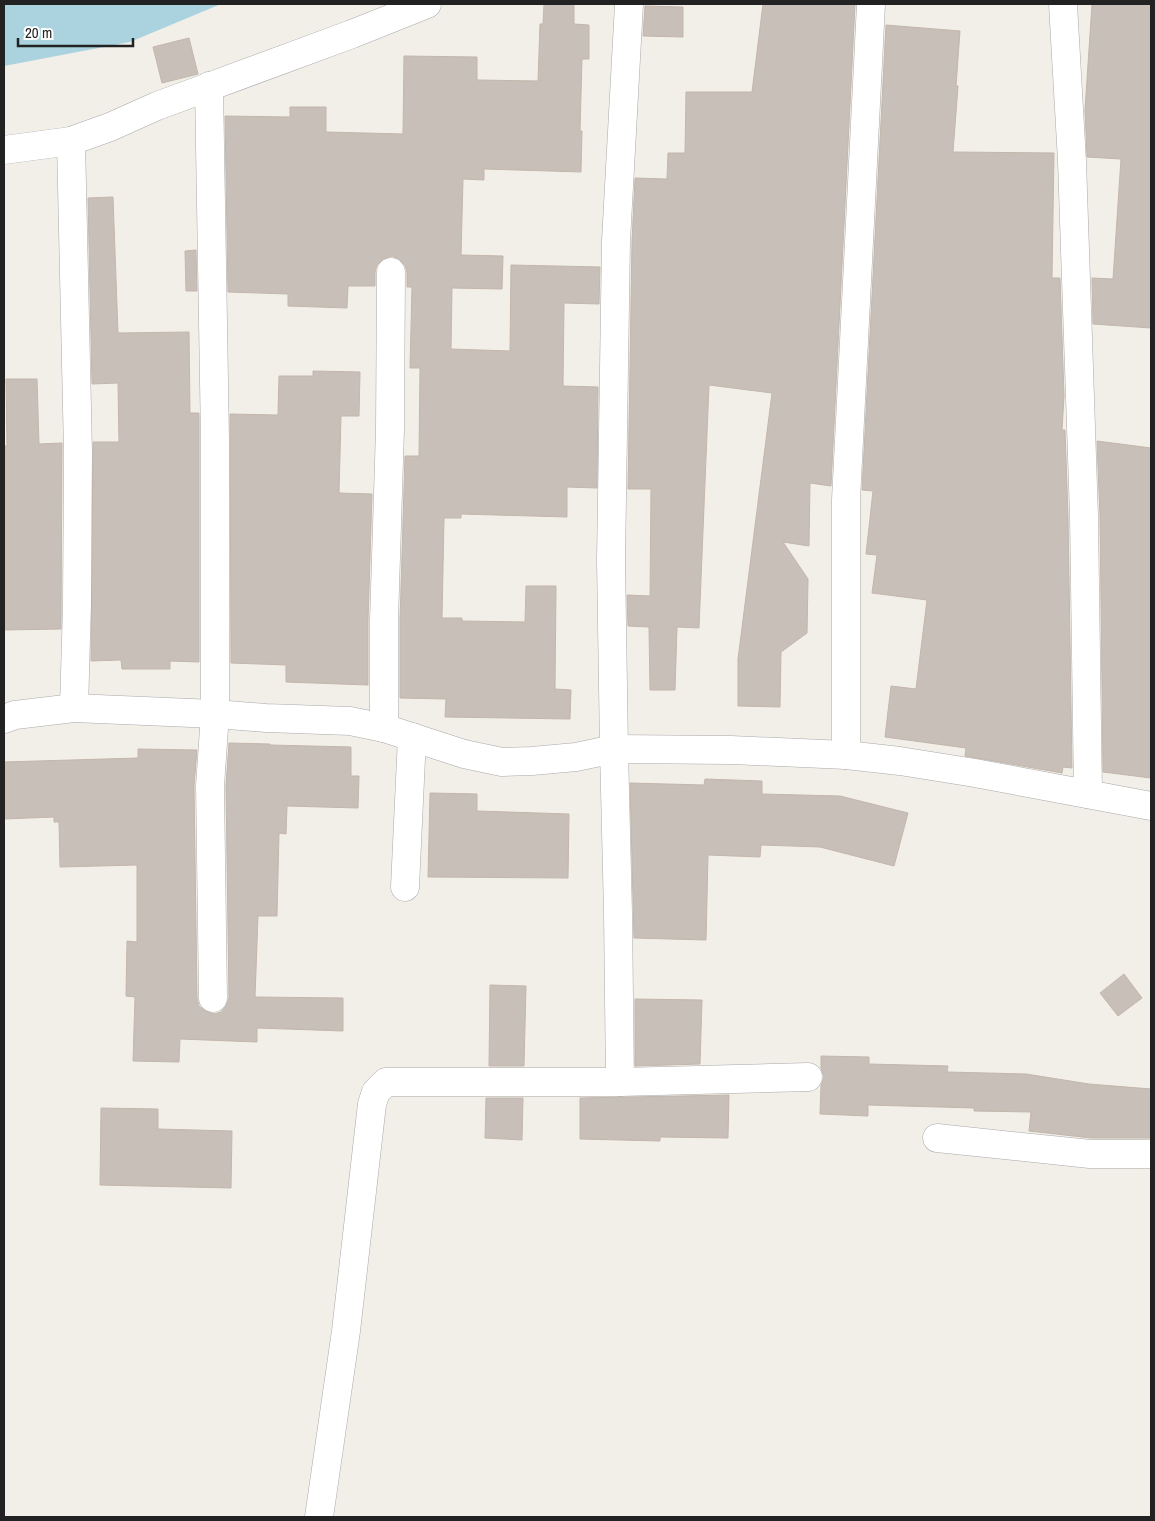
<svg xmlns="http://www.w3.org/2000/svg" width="1155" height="1521" viewBox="0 0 1155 1521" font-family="'Archivo Narrow',sans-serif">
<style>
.water{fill:#aad3df}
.building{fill:#c7bfb8;stroke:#c4b6ab}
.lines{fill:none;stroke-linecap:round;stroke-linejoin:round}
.minor-casing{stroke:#a9a9a9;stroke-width:29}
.minor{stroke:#fff;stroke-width:28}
</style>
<rect width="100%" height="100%" fill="#f2efe9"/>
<!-- water -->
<path class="water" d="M4 4H221L130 42 4 66Z"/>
<!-- building -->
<g class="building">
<path d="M544 4H574V24L589 25V59H582L580 131H582L581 172 484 169V180L463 179 461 255 503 256 502 289 452 288 451 349 510 351 511 265 600 267 599 304 564 303 563 386 598 387 597 488 567 487V517L461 514V518H444L442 618H462V621L525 622 526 586H556L555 689 571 690 570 719 445 717 446 699 400 698V621L405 456H419L420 368H410L412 287H407V272L405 265 399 259 392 256 383 259 377 265 375 272V286H348L347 308 288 306V294L228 292 225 116 290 117V107H326V132L403 134 404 56 477 57V80L538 81 540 24H543Z"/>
<path d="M763 4H855L831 486 810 483 809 546 783 542 808 579 807 633 781 652 780 707 738 706V659L772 393 709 385 699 628 677 627 675 690H650L649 627 628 626 627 595 650 596 651 489H628L632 242 635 178 667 179 668 153H685L686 92H752Z"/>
<path d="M1092 4H1151V328L1093 324 1092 278 1113 279 1121 159 1087 157 1085 110Z"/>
<path d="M645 6 683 7V37L643 36Z"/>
<path d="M886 25 960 31 956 86H958L953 152 1054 153 1052 278H1060L1064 396 1062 430H1065L1068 516 1072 768 1063 767 1062 773 965 756 966 748 885 737 891 686 916 689 927 600 872 593 877 555 866 554 873 491 862 490Z"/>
<path d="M189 38 198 74 162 83 153 47Z"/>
<path d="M113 197 118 333 189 332 190 413H199V662L170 661V669H122L121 660 91 661 93 442H119L118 383 92 384 88 198Z"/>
<path d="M196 250 197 291H186L185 251Z"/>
<path d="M313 371 360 372 359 416H341L339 493 372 494 368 621V685L286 682V665L231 663 230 414 278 415 279 376H313Z"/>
<path d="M6 379H37L39 444 62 443 61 629 4 630V446H7Z"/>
<path d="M1097 441 1151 448V778L1103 772 1100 516Z"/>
<path d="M229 743 270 744V745L351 747V776H359L358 808 287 806 286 834 279 833 277 916H258L255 997 343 998V1031L257 1028V1042L180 1039 179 1062 133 1061 135 997 126 996 127 941 137 942V865L60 867 59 822H54V817L4 819V762L138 758V749L197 750 194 786 197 998 199 1006 205 1011 214 1014 221 1012 226 1006 229 998 226 786Z"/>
<path d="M705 779 762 781V794L840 796 908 813 894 866 820 847 761 845 760 857 708 855 706 940 634 938 630 783 704 785Z"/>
<path d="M430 793 477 794V811L569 814 568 878 428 877Z"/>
<path d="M1124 974 1142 998 1118 1016 1100 993Z"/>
<path d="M490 985 526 986 524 1066H489Z"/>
<path d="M635 999 702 1000 700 1064 635 1066Z"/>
<path d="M821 1056 869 1057V1064L948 1066 947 1072 1026 1074 1089 1084 1151 1089V1138H1091L1029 1131 1031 1112 974 1111V1108L868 1105V1116L820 1114 821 1086 824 1077 821 1068Z"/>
<path d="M729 1095 728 1138 660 1137V1141L580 1139V1098Z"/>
<path d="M486 1098H523L522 1140 485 1138Z"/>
<path d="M101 1108 158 1109V1129L232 1131 231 1188 100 1185Z"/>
</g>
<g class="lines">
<defs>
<g id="minor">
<path d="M1063 4 1072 161 1084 516 1088 794"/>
<path d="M209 86 215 440V714L210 786 213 998"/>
<path d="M71 141 78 452 77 605 74 708"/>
<path d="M4 150 71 141 110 127 157 106 352 34 427 4"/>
<path d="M4 719 15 715 74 708 215 714 266 718 350 721 384 728 464 754 502 762 532 761 576 757 614 749 731 750 846 755 900 761 975 773 1151 806"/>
<path d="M384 728V621L390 429 391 272"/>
<path d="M846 755V500L871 4"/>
<path d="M405 887 412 737"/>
<path d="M620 1082 618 913 614 749 611 560 616 241 629 4"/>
<path d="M937 1138 1090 1154H1151"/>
<path d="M319 1517 346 1331 372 1104 376 1092 386 1082H620L808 1077"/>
</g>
</defs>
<!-- minor casing -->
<use href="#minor" class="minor-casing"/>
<!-- minor -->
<use href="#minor" class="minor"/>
</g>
<!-- border -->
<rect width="1155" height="1521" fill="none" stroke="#222222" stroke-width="10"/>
<!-- scale -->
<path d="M18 38v8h115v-8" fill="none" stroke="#222222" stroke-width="2.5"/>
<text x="25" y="38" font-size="15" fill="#222222" stroke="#ffffff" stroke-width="4" paint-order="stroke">20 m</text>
</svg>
